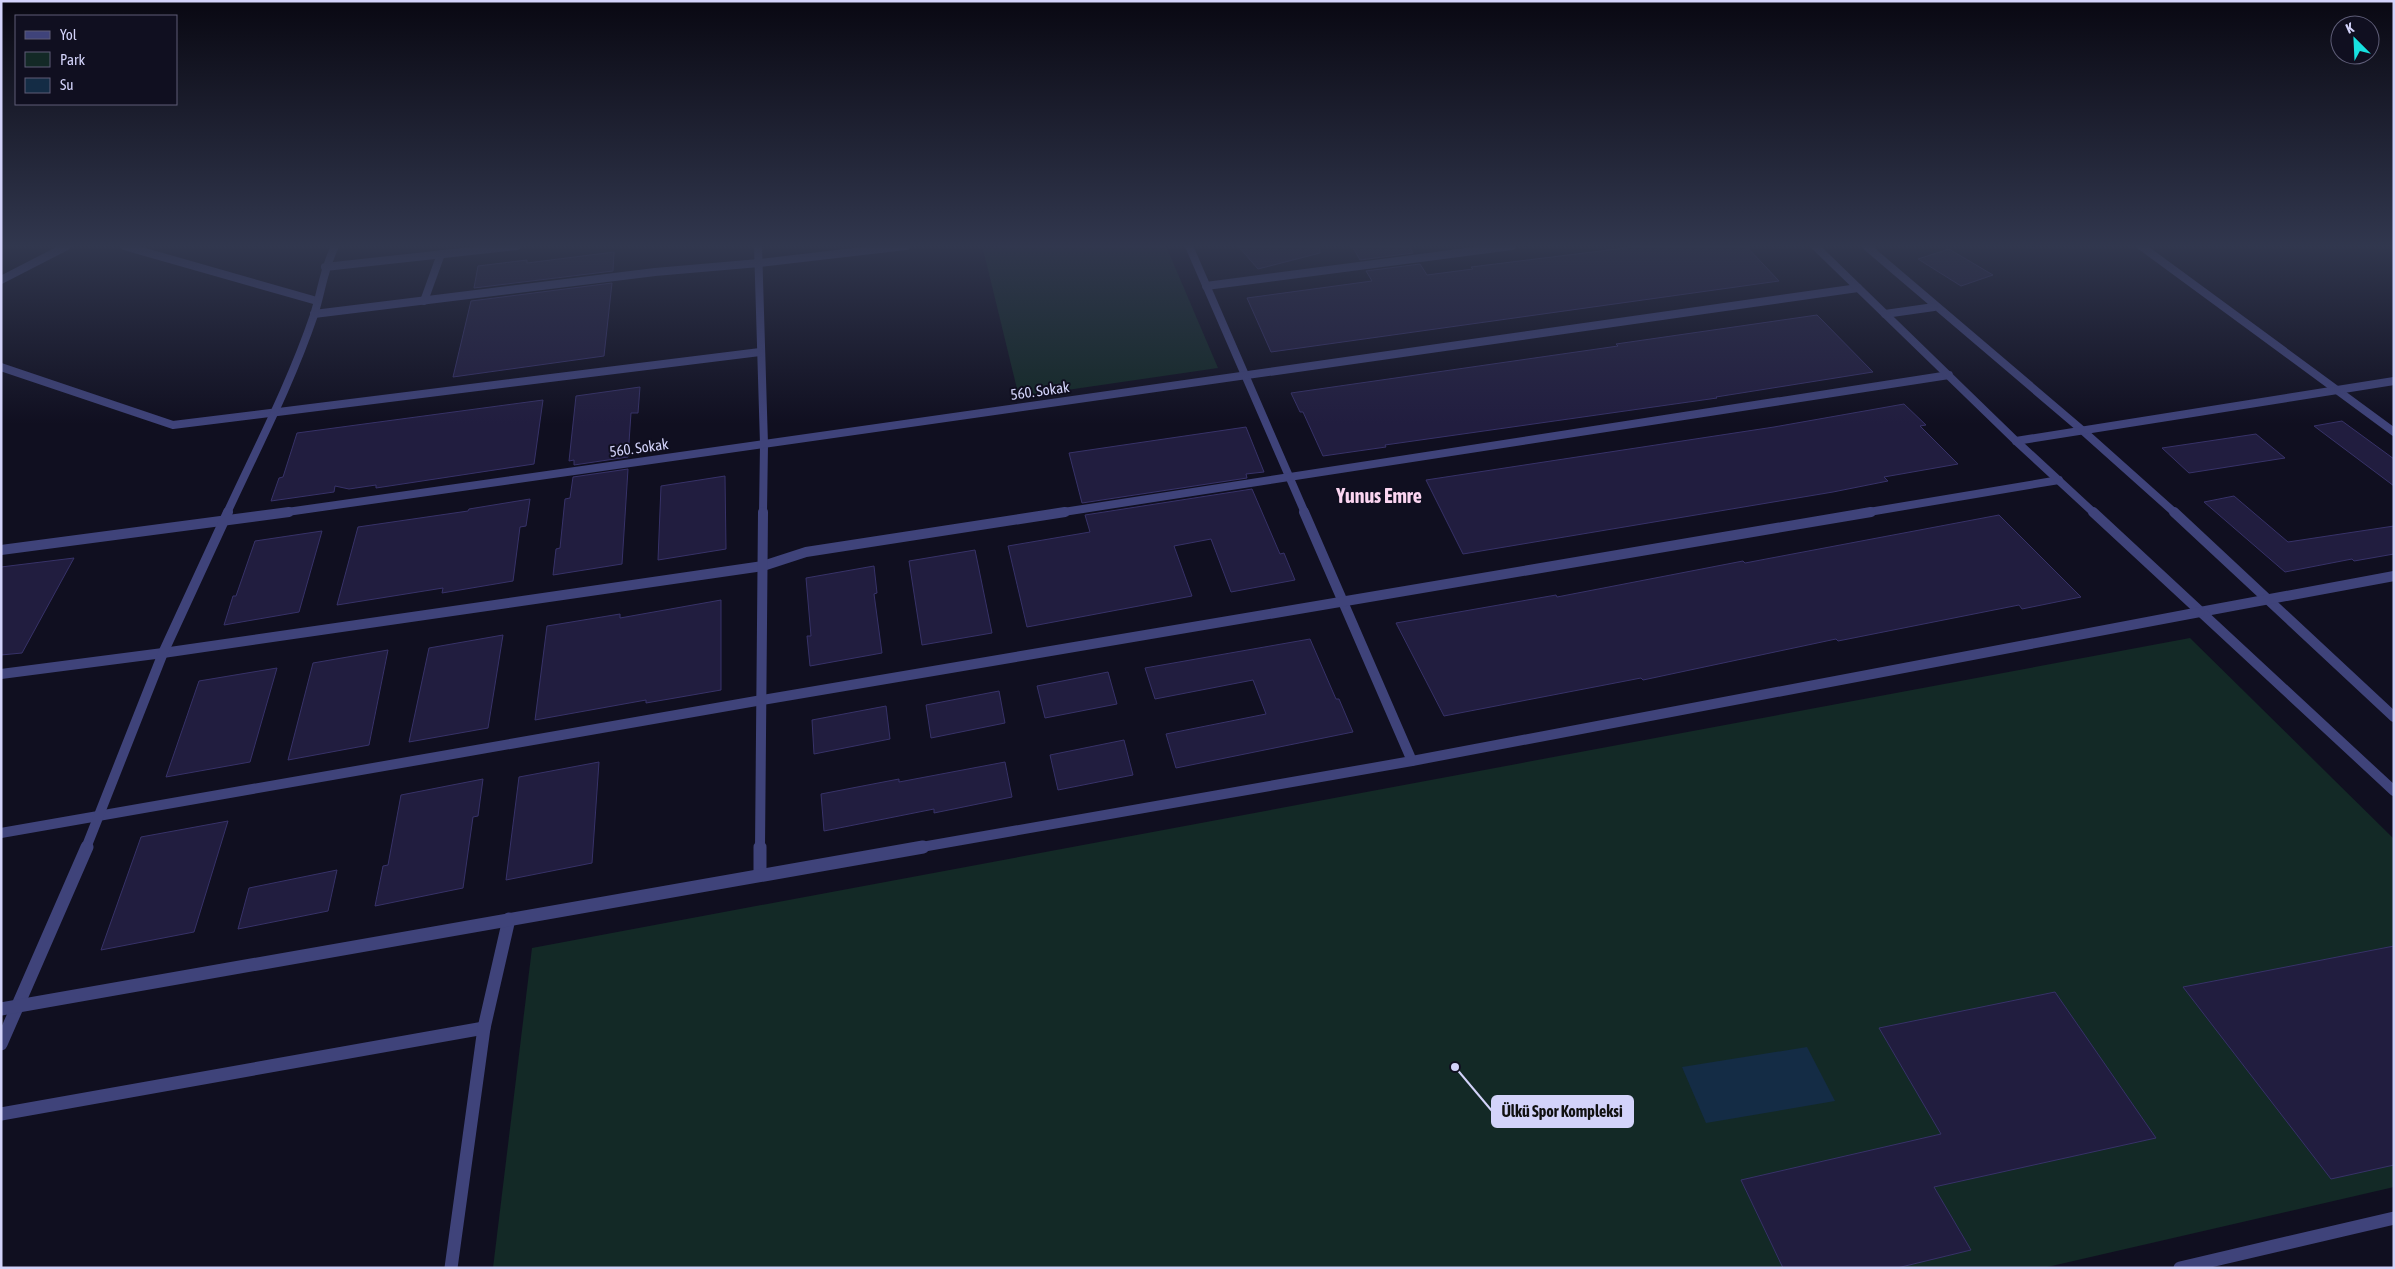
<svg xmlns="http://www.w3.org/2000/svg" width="2395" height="1269" viewBox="0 0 2395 1269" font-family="'Asap Condensed',sans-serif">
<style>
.green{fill:#132926}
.water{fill:#142c45}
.building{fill:#211d3f;stroke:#373268}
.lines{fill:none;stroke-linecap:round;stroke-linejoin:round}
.minor-far2{stroke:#3f437a;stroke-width:8}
.minor-far1{stroke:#3f437a;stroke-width:10}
.minor{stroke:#3f437a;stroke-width:13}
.tertiary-far2{stroke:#3f437a;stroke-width:8}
.tertiary-far1{stroke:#3f437a;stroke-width:10}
.tertiary{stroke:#3f437a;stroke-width:13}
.labels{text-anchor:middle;stroke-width:4;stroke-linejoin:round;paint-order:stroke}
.street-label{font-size:15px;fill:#d3d3fa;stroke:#100f20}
.district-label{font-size:20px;font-weight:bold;fill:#fbd5f1;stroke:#100f20}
.leader{fill:none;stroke:#d3d3fa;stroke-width:2}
.callout-dot{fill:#d3d3fa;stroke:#100f20;stroke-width:2}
.callout{fill:#d3d3fa;stroke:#d3d3fa;stroke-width:2}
.callout-label{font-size:16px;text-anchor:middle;font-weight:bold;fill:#111}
</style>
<rect width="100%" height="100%" fill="#100f20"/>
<!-- green -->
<g class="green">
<path d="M1003 246H1166L1218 368 1019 397 983 249Z"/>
<path d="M2190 638 2394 839V1187L2043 1268H493L532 948Z"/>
</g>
<!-- water -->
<path class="water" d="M1807 1047 1835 1101 1706 1123 1682 1067Z"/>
<!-- building -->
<g class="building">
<path d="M1238 246H1319L1320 253 1258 269Z"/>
<path d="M1352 246H1409L1413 253 1360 260Z"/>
<path d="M1641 246H1746L1779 281 1271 352 1247 298 1372 281 1366 271 1420 264 1427 275 1473 269 1471 267Z"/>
<path d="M1949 249 1993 275 1961 286 1918 259Z"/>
<path d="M614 252 613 271 474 288 478 266 527 260V263Z"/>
<path d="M612 283 604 356 453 377 471 301Z"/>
<path d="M1817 315 1873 372 1716 397 1717 398 1385 445 1386 447 1323 456 1303 412H1300L1291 393 1618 346 1616 344Z"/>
<path d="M640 387 638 413H631L628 457 574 465V460L569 461 576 396Z"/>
<path d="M543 400 534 464 376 488V485L349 489 335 486 334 492 271 501 279 478 283 477 297 433Z"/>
<path d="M1904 404 1926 425 1920 426 1958 464 1884 477 1888 481 1833 492 1463 554 1426 480 1774 427Z"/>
<path d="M2342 421 2394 459V486L2314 426Z"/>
<path d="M1246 427 1264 472 1246 474 1247 478 1082 503 1069 453Z"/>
<path d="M2256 434 2285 458 2189 473 2162 448Z"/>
<path d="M628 469 622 564 553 575 556 549 560 548 565 499 570 498 573 477Z"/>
<path d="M725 476 726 549 658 560 661 486Z"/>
<path d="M1252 489 1280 554 1284 553 1295 580 1231 592 1211 539 1174 546 1192 596 1027 627 1008 546 1090 532 1085 515Z"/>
<path d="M2234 496 2288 542 2394 526V554L2354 561 2352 559 2285 572 2204 502Z"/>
<path d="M530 499 526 526 520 527 513 581 442 593 443 588 337 605 358 527 468 511 469 509Z"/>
<path d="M1999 515 2081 597 2022 609 2019 605 1838 641 1836 639 1643 680 1641 678 1444 716 1396 623 1556 595 1557 597 1743 561 1745 563Z"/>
<path d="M322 531 299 612 224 625 233 596H236L255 541Z"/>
<path d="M975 550 992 633 922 645 909 561Z"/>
<path d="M74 558 22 653 1 655V567Z"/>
<path d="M874 566 877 593 874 594 882 653 810 666 807 636H811L806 578Z"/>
<path d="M721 600V690L646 703V700L535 720 547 626 620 614V618Z"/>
<path d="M503 635 488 728 409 742 429 648Z"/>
<path d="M1310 639 1336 699H1339L1353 732 1176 768 1166 734 1266 714 1253 680 1155 699 1145 668Z"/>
<path d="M388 650 369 745 288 760 313 663Z"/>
<path d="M277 668 250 762 166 777 199 681Z"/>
<path d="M1108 672 1117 704 1045 718 1037 686Z"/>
<path d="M999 691 1005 723 931 738 926 705Z"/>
<path d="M886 706 890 739 814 754 812 720Z"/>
<path d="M1124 740 1133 775 1058 790 1050 755Z"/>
<path d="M599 762 592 863 506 880 519 777Z"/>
<path d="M1005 762 1012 797 934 813V809L824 831 821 794 899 779V782Z"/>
<path d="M483 779 478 816 473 817 463 888 375 906 383 866 388 865 401 795Z"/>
<path d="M228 821 194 932 101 950 141 837Z"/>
<path d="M337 870 328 911 238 929 249 888Z"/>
<path d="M2394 946V1165L2331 1179 2183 987Z"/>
<path d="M2055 992 2156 1138 1934 1187 1971 1250 1897 1268H1783L1741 1180 1941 1134 1879 1028Z"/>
</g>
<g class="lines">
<!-- minor-far2 -->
<g class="minor-far2">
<path d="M124 246 317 301"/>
<path d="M758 246 764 444 763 513"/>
<path d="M1189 246 1305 513"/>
<path d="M1866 246 2082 430 2175 513"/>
<path d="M2141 246 2394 432"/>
<path d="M325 267 517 246"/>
<path d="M1 280 67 246"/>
<path d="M1206 286 1512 246"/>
<path d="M424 301 441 254"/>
<path d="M314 314 655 272 759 263 906 246"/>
<path d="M1885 314 1934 307"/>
<path d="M1 367 173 425 760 352"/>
<path d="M2016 441 2394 381"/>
<path d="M227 513C257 448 291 383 314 315 322 290 323 271 335 246"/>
<path d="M280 513 1858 288"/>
<path d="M1057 513 1949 375"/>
<path d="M1863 513 2059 480"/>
</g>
<!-- minor-far1 -->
<g class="minor-far1">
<path d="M1304 512 1412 761"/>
<path d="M2174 512 2394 717"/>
<path d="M1 550 289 512"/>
<path d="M2200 612 2394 576"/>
<path d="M1 674 163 653 763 566 806 552 1065 512"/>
<path d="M1 833 762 700 1871 512"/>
<path d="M86 848 163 653 228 512"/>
<path d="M760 848 763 512"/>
</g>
<!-- minor -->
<g class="minor">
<path d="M760 875V847"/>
<path d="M1 1044 87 847"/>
<path d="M1 1114 484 1028"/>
<path d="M451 1268 484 1028 509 919"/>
<path d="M2180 1268 2394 1218"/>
</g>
<!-- tertiary-far2 -->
<path class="tertiary-far2" d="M1815 246 2016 441 2094 513"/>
<!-- tertiary-far1 -->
<g class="tertiary-far1">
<path d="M2093 512 2394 791"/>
<path d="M916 848 1412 761 2200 612"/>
</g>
<!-- tertiary -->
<path class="tertiary" d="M1 1009 923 847"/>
</g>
<!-- sky -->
<linearGradient id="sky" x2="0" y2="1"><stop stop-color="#090812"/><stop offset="0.58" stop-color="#31374e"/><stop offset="1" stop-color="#31374e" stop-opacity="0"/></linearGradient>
<rect width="2395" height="424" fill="url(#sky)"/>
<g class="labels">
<!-- street labels -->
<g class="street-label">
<text transform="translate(1040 391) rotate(-8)" y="5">560. Sokak</text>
<text transform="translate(639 448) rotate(-8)" y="5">560. Sokak</text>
</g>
<!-- district labels -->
<g class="district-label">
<text x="1379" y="503">Yunus Emre</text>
</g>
</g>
<!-- callouts -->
<path class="leader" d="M1455 1067L1492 1111"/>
<circle class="callout-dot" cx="1455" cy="1067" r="5"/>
<rect class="callout" x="1492" y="1096" width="141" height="31" rx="5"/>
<g class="callout-label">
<text x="1562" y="1117">Ülkü Spor Kompleksi</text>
</g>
<!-- border -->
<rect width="2395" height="1269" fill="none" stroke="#d3d3fa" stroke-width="5"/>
<!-- legend -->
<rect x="15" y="15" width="162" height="90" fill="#100f20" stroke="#5e5d77"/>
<rect x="25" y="31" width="25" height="8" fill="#3f437a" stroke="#5e5d77"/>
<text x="60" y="40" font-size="15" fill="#d3d3fa">Yol</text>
<rect x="25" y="52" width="25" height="15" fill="#132926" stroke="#5e5d77"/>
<text x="60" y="65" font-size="15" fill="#d3d3fa">Park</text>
<rect x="25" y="78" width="25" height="15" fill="#142c45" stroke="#5e5d77"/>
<text x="60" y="90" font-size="15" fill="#d3d3fa">Su</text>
<!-- north arrow -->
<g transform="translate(2355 40) rotate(336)"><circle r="24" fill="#100f20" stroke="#5e5d77"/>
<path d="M0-4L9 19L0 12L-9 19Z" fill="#17e2e0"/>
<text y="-8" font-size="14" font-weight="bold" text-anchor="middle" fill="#d3d3fa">K</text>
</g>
</svg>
